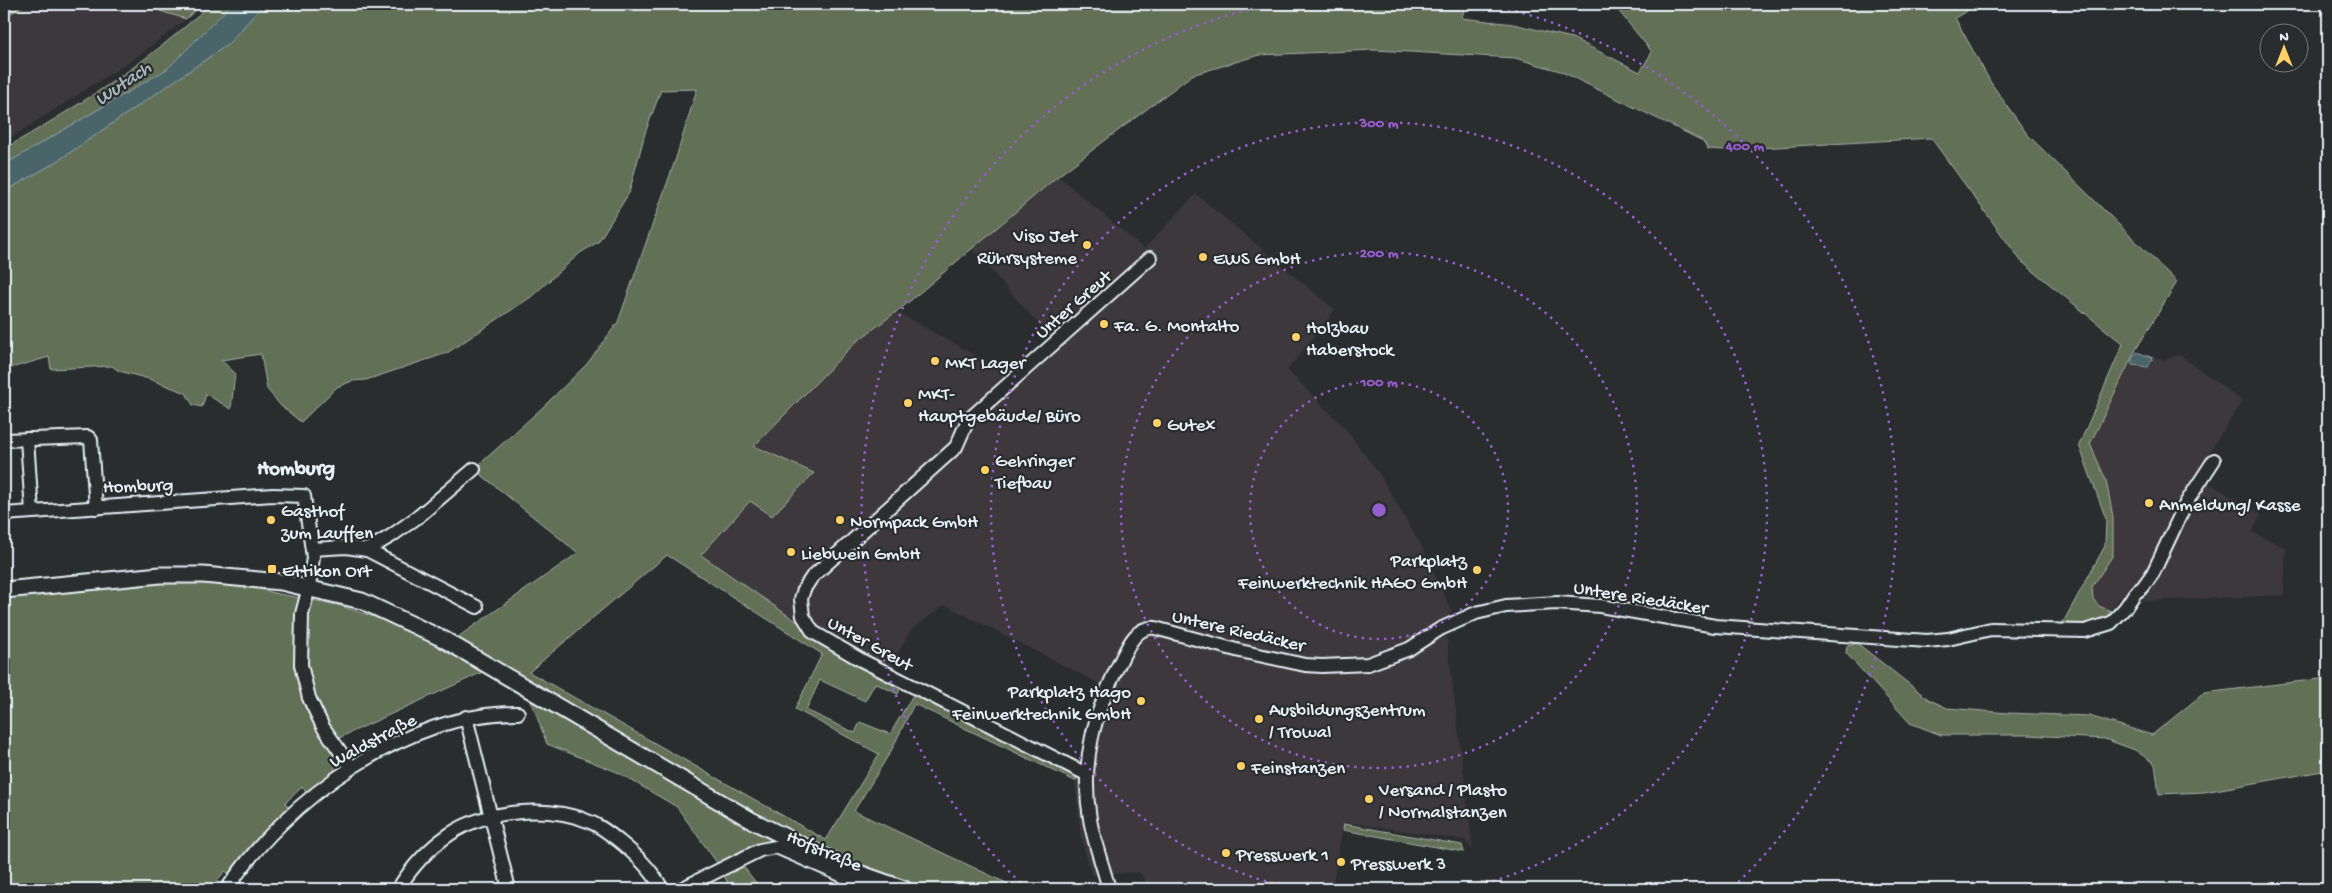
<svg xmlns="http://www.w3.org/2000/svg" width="2332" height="893" viewBox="0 0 2332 893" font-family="'Gochi Hand',sans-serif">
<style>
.built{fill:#3d393a}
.green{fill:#626f57;stroke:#a5b0a8;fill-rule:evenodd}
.water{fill:#48656b;stroke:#889da3}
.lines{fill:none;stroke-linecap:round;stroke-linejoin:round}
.minor-casing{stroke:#e8f1f8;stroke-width:16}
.major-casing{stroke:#e8f1f8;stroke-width:19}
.minor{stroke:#2a2d2e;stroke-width:12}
.major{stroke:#2a2d2e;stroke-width:15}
.ring{fill:none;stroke:#965dcd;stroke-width:2.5;stroke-dasharray:2.5 5}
.poi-dot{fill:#ffd166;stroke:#2a2d2e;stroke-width:2}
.labels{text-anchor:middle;stroke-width:4.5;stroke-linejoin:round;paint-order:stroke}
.poi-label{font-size:19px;fill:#e8f1f8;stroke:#2a2d2e;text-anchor:start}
.street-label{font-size:19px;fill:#e8f1f8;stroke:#2a2d2e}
.water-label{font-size:20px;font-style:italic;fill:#a8b9c0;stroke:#2a2d2e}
.quarter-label{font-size:21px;font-weight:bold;fill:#e8f1f8;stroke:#2a2d2e}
.centre{fill:#965dcd;stroke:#2a2d2e;stroke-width:2.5}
.ring-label{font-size:15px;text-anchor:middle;font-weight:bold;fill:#965dcd;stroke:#2a2d2e;stroke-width:4.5;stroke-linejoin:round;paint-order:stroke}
</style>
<rect width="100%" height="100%" fill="#2a2d2e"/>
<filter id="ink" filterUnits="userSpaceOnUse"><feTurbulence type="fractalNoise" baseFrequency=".02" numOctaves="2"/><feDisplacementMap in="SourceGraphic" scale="10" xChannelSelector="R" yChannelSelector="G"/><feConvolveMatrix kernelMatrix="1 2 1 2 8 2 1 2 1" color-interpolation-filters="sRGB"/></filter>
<g filter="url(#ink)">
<!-- built -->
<g class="built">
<path d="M25 4H153L160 11 186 19 138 56 4 142V18Z"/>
<path d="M1058 176 1144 249 1196 194 1335 310 1287 370 1344 427 1380 475 1423 549 1451 610 1446 631 1473 850 1465 840 1344 822 1332 889H1146L1145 879 1139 872 1092 875 1081 837 1075 781 1082 758 1085 738 1104 686 945 605 911 630 888 671 793 619 700 555 751 501 814 472 754 446 856 342 896 312 1012 375 1052 339 972 249Z"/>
<path d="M2135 351 2164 360 2180 355 2242 401 2195 475 2261 514 2252 532 2286 548 2284 595 2146 601 2128 589 2109 611 2099 606 2093 599 2092 587 2113 555V517L2089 445Z"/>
</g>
<!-- green -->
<g class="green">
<path d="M12 4H25L4 18V9Z"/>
<path d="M153 4H202L186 19 160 11Z"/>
<path d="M210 4H232L167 69 4 165V149C75 108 151 61 210 4Z"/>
<path d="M264 4H1465L1462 18 1513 24 1572 38 1640 72 1652 52 1613 4H1978L1955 18 1991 83 2027 134 2177 282 2135 351 2090 444 2106 480 2113 517V555L2092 587 2093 599 2099 606 2113 612 2095 623 2061 626 2105 546 2106 519 2079 445 2123 344 2021 261 1931 138 1726 150 1708 149 1703 141 1560 71 1515 58 1375 50 1259 55 1192 75 1058 176 904 306 856 342 754 446 814 473 772 516 750 501 701 555 793 619 899 684 901 687 898 694 875 683 865 701 820 680 806 710 855 733 860 722 890 734 913 695H918L1079 776 1075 781 914 704 891 751 854 811 1019 889H922L880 876 788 834 455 639 578 553 474 469 542 408 587 364 618 322 676 158 697 89 661 90 645 133 629 193 598 242 580 253 531 297 447 353 366 380 352 381 337 387 301 422 281 406 267 389 261 354 221 360 235 373 231 409 206 394 202 407 193 405 186 393 149 379 119 371 112 366 51 369 49 357 4 370V192L56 162 227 45ZM667 555 822 654 795 709 879 754 826 840 529 672Z"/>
<path d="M165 581 249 586 274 593 338 605 392 623 457 655 485 671 341 737 330 745C341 776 333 775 309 794L302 787 285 803 290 809 266 831 231 875 225 871 215 883 222 889H4V595Z"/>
<path d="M1857 643 1928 699 1947 708 2008 713 2089 716 2152 735 2204 693 2328 678V770L2204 792 2159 794 2155 764 2135 750 2105 739 2028 735H1941L1910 723 1846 653 1847 646Z"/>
<path d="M530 698 777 841 775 845 720 867 677 807 617 772 547 744Z"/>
<path d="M1344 824 1462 845 1464 852 1343 830Z"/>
<path d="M742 865 761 889H731L723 874Z"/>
</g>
<!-- water -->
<g class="water">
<path d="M232 4H264L227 45 56 162 4 192V165L167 69Z"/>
<path d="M2137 352 2153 358 2148 367 2132 365 2131 361Z"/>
</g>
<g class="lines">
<defs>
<g id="minor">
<path d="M27 439 32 512"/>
<path d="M5 440 88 437 91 440 96 508"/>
<path d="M4 514 273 495 304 496 313 557 309 587 302 614 301 665 309 698 323 727 351 767"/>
<path d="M312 549 346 547 367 550 391 536 419 516 474 469"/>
<path d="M367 550 477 607"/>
<path d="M466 717 509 889"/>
<path d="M1086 774 861 660 813 632 803 616 801 599 804 589 812 577 956 447 968 420 1150 258"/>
<path d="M227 889C286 799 407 712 518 713"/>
<path d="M398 889C411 868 429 848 450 834 487 809 550 805 590 822 603 827 614 837 625 846 638 857 654 873 662 889"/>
<path d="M681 889 760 850 776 847 873 889"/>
<path d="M1109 889C1103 866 1094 843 1090 819 1080 761 1095 711 1121 660 1128 646 1136 626 1155 628L1240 651 1305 665 1322 666 1368 664 1409 649 1440 629 1476 613 1506 606 1557 603 1600 606 1715 626 1927 641 1948 639 1991 629 2085 631 2111 623 2125 608 2135 593 2143 587 2153 573 2186 503 2214 460"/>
</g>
<path id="major" d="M4 590 160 575H203L281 582 362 601 443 639 751 820 856 872 904 889"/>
</defs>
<!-- minor casing -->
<use href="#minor" class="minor-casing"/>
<!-- major casing -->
<use href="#major" class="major-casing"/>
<!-- minor -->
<use href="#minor" class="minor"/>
<!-- major -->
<use href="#major" class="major"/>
</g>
</g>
<!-- distance rings -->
<g class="ring">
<circle cx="1379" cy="510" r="129"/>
<circle cx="1379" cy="510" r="258"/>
<path d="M1295 889A388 388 0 1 1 1463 889"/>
<path d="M1026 888A517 517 0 0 1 1272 4M1486 4A517 517 0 0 1 1732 888"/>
</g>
<!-- markers -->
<g class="poi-dot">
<circle cx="1087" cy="245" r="5"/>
<circle cx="1203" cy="257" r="5"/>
<circle cx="1104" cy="324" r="5"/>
<circle cx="1296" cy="337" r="5"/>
<circle cx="935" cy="361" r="5"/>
<circle cx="908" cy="403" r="5"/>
<circle cx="1157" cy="423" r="5"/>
<circle cx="985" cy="470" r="5"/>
<circle cx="2149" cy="503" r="5"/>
<circle cx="271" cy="520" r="5"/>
<circle cx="840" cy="520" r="5"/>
<circle cx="791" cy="552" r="5"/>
<rect x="267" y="564" width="10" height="10" rx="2.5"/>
<circle cx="1477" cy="570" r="5"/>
<circle cx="1141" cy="701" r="5"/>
<circle cx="1259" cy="719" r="5"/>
<circle cx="1241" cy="766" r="5"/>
<circle cx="1369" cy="799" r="5"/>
<circle cx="1226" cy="853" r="5"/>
<circle cx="1341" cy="862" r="5"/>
</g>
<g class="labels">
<!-- poi labels -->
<g class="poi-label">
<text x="1077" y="241" text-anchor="end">Viso Jet<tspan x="1077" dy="22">Rührsysteme</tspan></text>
<text x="1213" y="264">EWS GmbH</text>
<text x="1114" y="331">Fa. G. Montalto</text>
<text x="1306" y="333">Holzbau<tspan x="1306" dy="22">Haberstock</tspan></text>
<text x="945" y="368">MKT Lager</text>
<text x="918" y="399">MKT-<tspan x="918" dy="22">Hauptgebäude/ Büro</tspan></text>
<text x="1167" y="430">Gutex</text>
<text x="995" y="466">Gehringer<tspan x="995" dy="22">Tiefbau</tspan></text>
<text x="2159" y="510">Anmeldung/ Kasse</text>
<text x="281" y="516">Gasthof<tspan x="281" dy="22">zum Lauffen</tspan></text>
<text x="850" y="527">Normpack GmbH</text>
<text x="801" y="559">Liebwein GmbH</text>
<text x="1467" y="566" text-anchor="end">Parkplatz<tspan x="1467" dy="22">Feinwerktechnik HAGO GmbH</tspan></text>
<text x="282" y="576">Ettikon Ort</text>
<text x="1131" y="697" text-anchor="end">Parkplatz Hago<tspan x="1131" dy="22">Feinwerktechnik GmbH</tspan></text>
<text x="1269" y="715">Ausbildungszentrum<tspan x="1269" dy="22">/ Trowal</tspan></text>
<text x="1251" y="773">Feinstanzen</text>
<text x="1379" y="795">Versand / Plasto<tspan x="1379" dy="22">/ Normalstanzen</tspan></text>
<text x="1236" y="860">Presswerk 1</text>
<text x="1351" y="869">Presswerk 3</text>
</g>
<!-- street labels -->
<g class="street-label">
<text transform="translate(1072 303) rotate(-41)" y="7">Unter Greut</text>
<text transform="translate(138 484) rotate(-2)" y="7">Homburg</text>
<text transform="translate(1641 596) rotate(9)" y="7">Untere Riedäcker</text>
<text transform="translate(1239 629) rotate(13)" y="7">Untere Riedäcker</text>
<text transform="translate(871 642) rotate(29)" y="7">Unter Greut</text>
<text transform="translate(372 739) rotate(-28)" y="7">Waldstraße</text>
<text transform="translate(825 849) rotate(23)" y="7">Hofstraße</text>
</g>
<!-- water labels -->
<g class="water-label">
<text transform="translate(122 82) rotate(-34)" y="7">Wutach</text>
</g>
<!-- quarter labels -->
<g class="quarter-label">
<text x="296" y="474">Homburg</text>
</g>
</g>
<circle cx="1379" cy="510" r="8" class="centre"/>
<g class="ring-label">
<text x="1379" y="127">300 m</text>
<text x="1745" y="150">400 m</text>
<text x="1379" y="257">200 m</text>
<text x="1379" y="386">100 m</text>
</g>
<!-- margin -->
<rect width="2332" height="893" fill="none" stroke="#2a2d2e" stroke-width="20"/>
<rect x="10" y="10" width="2312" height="873" fill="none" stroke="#e8f1f8" stroke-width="2" filter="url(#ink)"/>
<!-- north arrow -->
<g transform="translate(2284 48)"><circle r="24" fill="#2a2d2e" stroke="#767b7f"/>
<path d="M0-4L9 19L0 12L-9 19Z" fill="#ffd166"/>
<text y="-8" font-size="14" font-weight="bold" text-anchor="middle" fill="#e8f1f8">N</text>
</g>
</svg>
